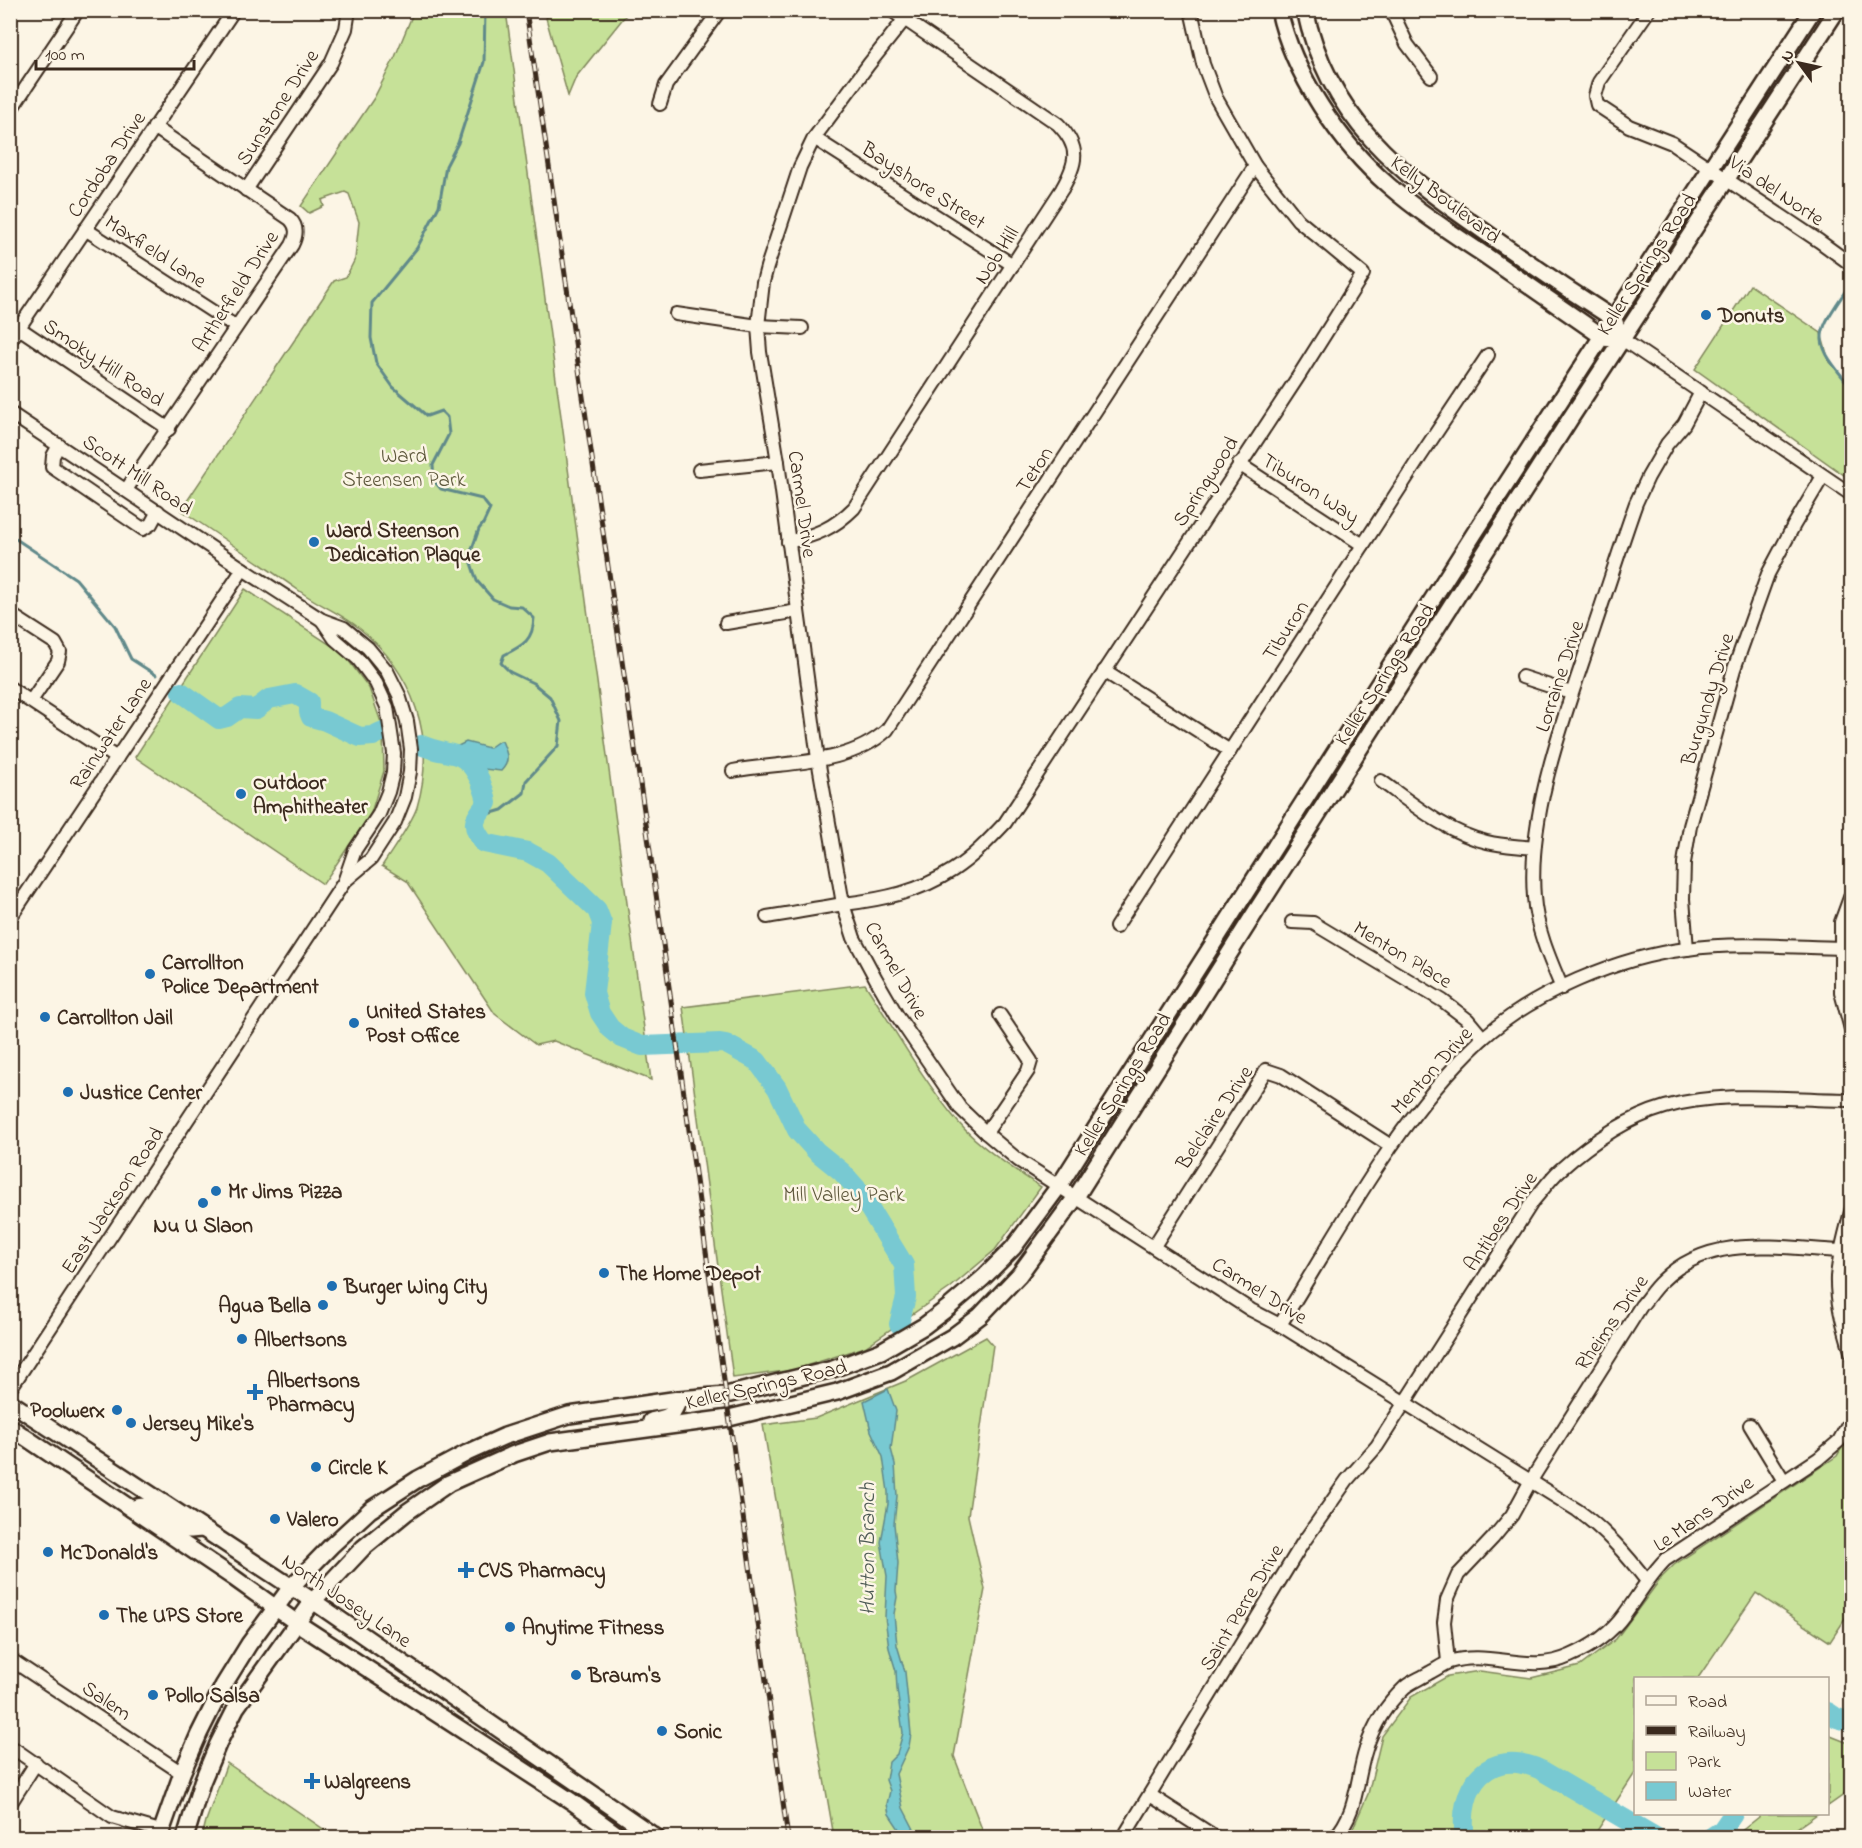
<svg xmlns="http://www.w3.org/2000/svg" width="1862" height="1848" viewBox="0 0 1862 1848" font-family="'Indie Flower',sans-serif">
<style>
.green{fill:#c6e198;stroke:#80865b;stroke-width:1.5}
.water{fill:#78c9d2;stroke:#60898a;stroke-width:1.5}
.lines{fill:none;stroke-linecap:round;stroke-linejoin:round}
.stream{stroke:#60898a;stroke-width:3}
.river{stroke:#78c9d2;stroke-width:20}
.minor-casing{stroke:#3b2a1e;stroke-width:16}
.major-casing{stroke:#3b2a1e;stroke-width:20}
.minor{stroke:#fcf5e5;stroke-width:12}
.major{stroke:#fcf5e5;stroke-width:15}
.rail-casing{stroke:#3b2a1e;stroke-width:5}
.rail{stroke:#fcf5e5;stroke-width:3;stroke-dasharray:9;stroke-linecap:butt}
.poi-dot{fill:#1f6fb2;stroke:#fcf5e5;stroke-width:2}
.labels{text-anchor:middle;stroke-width:5;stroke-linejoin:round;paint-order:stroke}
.street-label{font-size:21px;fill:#3b2a1e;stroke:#fcf5e5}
.poi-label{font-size:21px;font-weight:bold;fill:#3b2a1e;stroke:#fcf5e5;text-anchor:start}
.park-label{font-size:21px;fill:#5e583c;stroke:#fcf5e5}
.water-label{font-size:22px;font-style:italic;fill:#4d5a54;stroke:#fcf5e5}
</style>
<rect width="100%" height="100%" fill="#fcf5e5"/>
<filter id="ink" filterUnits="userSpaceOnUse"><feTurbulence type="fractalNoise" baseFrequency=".0167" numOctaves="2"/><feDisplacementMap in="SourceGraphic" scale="12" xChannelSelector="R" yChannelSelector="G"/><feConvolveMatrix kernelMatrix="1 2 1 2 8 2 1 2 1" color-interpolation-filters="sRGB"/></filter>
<g filter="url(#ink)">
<!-- green -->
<g class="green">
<path d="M414 11H506L651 1080 554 1041 536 1045 495 1014 407 881 382 866C392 850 412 823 417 807 437 739 414 672 359 628 342 614 319 605 301 592 261 564 221 537 181 510L334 281 346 277 355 259 359 222 349 194 345 192 322 200 324 206 309 213 301 206 374 98 395 57Z"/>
<path d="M553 11H629L576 77 568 96 546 18Z"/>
<path d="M1750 285 1821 333 1829 361 1851 386V480L1695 369Z"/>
<path d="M245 589 343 653 369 688 383 728 384 771 371 813 323 884 135 757Z"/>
<path d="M865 984C895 1030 922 1079 958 1122 978 1146 1015 1170 1041 1187L995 1250 950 1288 865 1347 793 1370 733 1378 683 1007Z"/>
<path d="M986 1337 993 1345 968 1516 985 1589 954 1756 985 1837H834L763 1425 816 1418 908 1380Z"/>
<path d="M1851 1432V1610L1830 1642 1756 1593 1698 1678H1636L1635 1773 1593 1837H1349L1368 1794 1382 1736 1411 1697 1448 1676 1480 1671 1531 1678 1580 1666 1616 1639 1662 1577 1674 1565 1837 1456Z"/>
<path d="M1828 1735 1851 1744 1852 1789 1828 1806Z"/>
<path d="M227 1763 335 1837H202L206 1821Z"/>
<path d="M1759 1814H1817L1784 1837H1734L1759 1817Z"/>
</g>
<!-- water -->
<g class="water">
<path d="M499 741H502C507 753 511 761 501 771L484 769 483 776 486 784 481 788 478 786C470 763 461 757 437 753L441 745 456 747 466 742 489 748Z"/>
<path d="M888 1389 896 1411 891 1449 895 1464 897 1496 894 1524 898 1563 896 1591 897 1597 894 1614 897 1645 905 1672 911 1734 909 1746 896 1774 903 1808 918 1837H898L901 1836V1832L889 1814 887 1804 890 1791 886 1780 889 1762 897 1754 903 1733 897 1689 896 1671 889 1648 885 1617 887 1576 881 1542 888 1504V1492L883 1457 871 1431 864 1401Z"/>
</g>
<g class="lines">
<!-- stream -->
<g class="stream">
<path d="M1852 281C1817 335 1807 336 1852 388"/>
<path d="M10 535 76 579 115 626 131 659 156 675"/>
<path d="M475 818 502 810 524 793 526 781 558 746 561 721 550 697 533 683 510 672 501 663 504 655C524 645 533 640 534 618L522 607 509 606 493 599 477 581 469 557 479 529 483 524 490 509 482 499 441 489 434 481 433 465 449 434 447 417 441 411 427 416 393 387 376 363 371 338 372 303 417 248 439 206 446 166 458 143 484 62 485 10"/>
</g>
<!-- river -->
<g class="river">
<path d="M181 692 219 719 227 717 240 708 256 709 269 699 295 694 309 702V712L311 717 325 721 360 737 373 736 381 732"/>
<path d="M421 745C450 758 464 746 480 780 483 788 486 794 487 803 473 821 470 824 484 843L528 852 548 863 597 910 602 923 594 993 600 1013 610 1028 622 1038 642 1046 720 1043 726 1044 757 1061 777 1088 797 1130 816 1151 842 1172 858 1190 904 1265 906 1297 899 1324"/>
<path d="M1828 1712 1837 1718 1852 1722"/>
<path d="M1465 1838C1457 1786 1488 1746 1541 1770L1657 1838"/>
<path d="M1710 1838 1722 1830 1733 1814"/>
</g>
<defs>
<g id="minor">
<path d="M912 10 869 64 814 138 800 167 767 267 763 282 758 326 760 352 778 462 818 759 843 904 854 938 876 979 898 1017 947 1089 960 1108 986 1133 1018 1160 1251 1310 1280 1325 1577 1510C1605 1530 1626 1554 1647 1581"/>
<path d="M1391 10 1407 44 1431 76"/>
<path d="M1649 10 1599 82 1595 96 1597 105 1629 126 1672 143 1819 241 1852 265"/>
<path d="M660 104 666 85 720 10"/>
<path d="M10 111 78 10"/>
<path d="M814 138 1013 265"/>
<path d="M246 190 331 63 346 29 349 10"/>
<path d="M85 229 235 326"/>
<path d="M676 314 758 326 802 328"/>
<path d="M19 328 169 429"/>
<path d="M1622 339 1852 495"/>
<path d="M10 341 234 10"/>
<path d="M10 413 243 569 322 620 344 628 368 648 387 671 399 695 407 721 411 749 410 772 405 797 395 822 371 859 345 881"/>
<path d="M59 445 53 456 52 467 143 529 151 524 158 511"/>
<path d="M1239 464 1363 545"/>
<path d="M699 470 778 462"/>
<path d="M126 490 292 245C297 235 298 227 290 219L154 127"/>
<path d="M788 542C816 535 833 529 854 508L1062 189C1077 162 1081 148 1058 124L891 10"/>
<path d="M10 614 55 643 60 652 58 661 31 701"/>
<path d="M726 623 798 611"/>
<path d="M1104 671 1230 751"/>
<path d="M1522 677 1571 693"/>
<path d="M10 688 117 758"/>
<path d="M733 771C784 761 847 767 887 730L1255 166"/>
<path d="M1381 781C1413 804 1447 833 1487 842 1502 846 1518 846 1534 848"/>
<path d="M1852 892 1841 922V992L1852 1033"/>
<path d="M767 917C792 913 818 908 844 904 884 899 919 892 953 870 973 857 989 840 1005 823L1298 377 1363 274 1298 220 1255 166 1216 98 1203 64 1191 10"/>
<path d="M10 918 243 569"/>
<path d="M1292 922 1313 923 1443 1001 1468 1020 1483 1038"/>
<path d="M1116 927 1420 457 1488 355"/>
<path d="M1687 949 1683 899 1684 863 1690 826 1734 669 1768 574 1794 525 1823 476"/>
<path d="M1562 988C1550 960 1536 928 1534 897 1527 811 1567 710 1594 628 1608 587 1621 545 1636 503L1648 477 1667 444 1684 424 1701 392"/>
<path d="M986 1133 1028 1071 1031 1061 1000 1015"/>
<path d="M1852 1208C1846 1230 1839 1254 1837 1277 1836 1304 1845 1330 1852 1355"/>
<path d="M1154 1246 1266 1070 1281 1075 1391 1146"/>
<path d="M1280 1325C1341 1227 1396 1120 1481 1040 1532 993 1619 957 1687 949 1735 942 1792 947 1841 948"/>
<path d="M10 1389 344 882 355 850 379 814 388 792 393 772 394 753 387 707 376 683 358 659 335 639 322 620"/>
<path d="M1750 1425 1784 1481"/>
<path d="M10 1659 182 1773"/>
<path d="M1448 1662 1444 1622 1447 1600 1458 1575 1493 1538 1512 1515 1530 1482 1641 1306C1648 1298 1654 1288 1662 1281 1710 1233 1779 1248 1841 1251"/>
<path d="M10 1746 112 1817 160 1831"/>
<path d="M1150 1795 1217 1838"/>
<path d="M10 1804 36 1763"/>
<path d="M1123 1838 1302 1544 1347 1480 1377 1446 1533 1201C1542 1191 1550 1179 1560 1170 1589 1144 1627 1118 1665 1107 1724 1090 1791 1100 1852 1100"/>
<path d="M1334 1838C1358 1813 1356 1779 1366 1749 1373 1726 1387 1704 1405 1687 1411 1682 1421 1678 1429 1673 1435 1670 1442 1665 1449 1662 1490 1649 1529 1675 1570 1656 1591 1647 1611 1633 1624 1615 1638 1596 1649 1576 1665 1560L1818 1459 1839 1441 1852 1418"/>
</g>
<g id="major">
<path d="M1279 10C1293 74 1340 144 1389 186 1419 212 1453 234 1486 256 1525 283 1564 310 1603 337L1613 338"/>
<path d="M1305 10C1328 118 1400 173 1485 232 1527 262 1570 291 1614 319L1617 328"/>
<path d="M10 1402 313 1601 657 1838"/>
<path d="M651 1421C669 1417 673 1417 679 1399"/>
<path d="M10 1427 234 1578 297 1623 571 1801 622 1838"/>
<path d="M132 1509C154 1497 168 1527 188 1530 193 1530 198 1529 203 1529"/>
<path d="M159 1838 182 1773 199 1734 223 1686 249 1644 291 1587 331 1546 370 1510 418 1479 467 1453 505 1436 569 1415 679 1399 726 1395 833 1369 881 1351 924 1326 949 1307 983 1278 1013 1248 1059 1186 1474 534 1813 10"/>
<path d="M185 1838 202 1782 218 1744 236 1708 297 1623 313 1601 363 1548 407 1512 449 1483 514 1454 550 1442 729 1418 837 1392 891 1372 952 1337 980 1316 1019 1275 1076 1197 1258 908 1570 419 1837 10"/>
</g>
</defs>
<!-- minor casing -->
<use href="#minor" class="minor-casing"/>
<!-- major casing -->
<use href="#major" class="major-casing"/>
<!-- minor -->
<use href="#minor" class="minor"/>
<!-- major -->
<use href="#major" class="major"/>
<defs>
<path id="rail" d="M526 10 650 851 788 1838"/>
</defs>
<!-- rail casing -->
<use href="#rail" class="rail-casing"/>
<!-- rail -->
<use href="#rail" class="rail"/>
</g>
</g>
<!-- markers -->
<g class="poi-dot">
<circle cx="1706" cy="315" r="6"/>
<circle cx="314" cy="542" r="6"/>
<circle cx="241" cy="794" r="6"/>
<circle cx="150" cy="974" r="6"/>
<circle cx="45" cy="1017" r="6"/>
<circle cx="354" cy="1023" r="6"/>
<circle cx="68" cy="1092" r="6"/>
<circle cx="216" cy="1191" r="6"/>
<circle cx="203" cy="1203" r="6"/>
<circle cx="604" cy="1273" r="6"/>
<circle cx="332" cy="1286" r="6"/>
<circle cx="323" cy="1305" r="6"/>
<circle cx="242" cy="1339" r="6"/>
<path d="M252 1383h6v6h6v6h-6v6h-6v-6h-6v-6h6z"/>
<circle cx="117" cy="1410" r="6"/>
<circle cx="131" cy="1423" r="6"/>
<circle cx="316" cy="1467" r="6"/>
<circle cx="275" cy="1519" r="6"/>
<circle cx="48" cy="1552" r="6"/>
<path d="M463 1561h6v6h6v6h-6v6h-6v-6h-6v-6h6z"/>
<circle cx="104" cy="1615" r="6"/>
<circle cx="510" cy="1627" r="6"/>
<circle cx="576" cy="1675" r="6"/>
<circle cx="153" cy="1695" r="6"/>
<circle cx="662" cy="1731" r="6"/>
<path d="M309 1772h6v6h6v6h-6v6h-6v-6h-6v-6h6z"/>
</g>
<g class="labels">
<!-- street labels -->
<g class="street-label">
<text transform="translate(277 107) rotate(-57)" y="7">Sunstone Drive</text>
<text transform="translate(106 164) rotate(-56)" y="7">Cordoba Drive</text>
<text transform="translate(924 185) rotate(33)" y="7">Bayshore Street</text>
<text transform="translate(1777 190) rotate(34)" y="7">Via del Norte</text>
<text transform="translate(1446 199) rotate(37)" y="7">Kelly Boulevard</text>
<text transform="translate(156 251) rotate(33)" y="7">Maxfield Lane</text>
<text transform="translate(996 255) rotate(-57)" y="7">Nob Hill</text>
<text transform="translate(1646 264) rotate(-57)" y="7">Keller Springs Road</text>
<text transform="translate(235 291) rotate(-57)" y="7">Artherfield Drive</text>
<text transform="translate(104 362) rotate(34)" y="7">Smoky Hill Road</text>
<text transform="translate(1034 469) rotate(-57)" y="7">Teton</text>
<text transform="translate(138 474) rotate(34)" y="7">Scott Mill Road</text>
<text transform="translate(1205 481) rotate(-57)" y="7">Springwood</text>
<text transform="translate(1311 488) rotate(33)" y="7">Tiburon Way</text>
<text transform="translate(803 504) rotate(82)" y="7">Carmel Drive</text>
<text transform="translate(1285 630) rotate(-57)" y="7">Tiburon</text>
<text transform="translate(1384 674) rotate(-57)" y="7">Keller Springs Road</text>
<text transform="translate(1559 676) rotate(-72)" y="7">Lorraine Drive</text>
<text transform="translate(1707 699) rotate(-73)" y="7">Burgundy Drive</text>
<text transform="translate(110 733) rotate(-56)" y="7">Rainwater Lane</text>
<text transform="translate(1403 954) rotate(31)" y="7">Menton Place</text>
<text transform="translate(897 970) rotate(61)" y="7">Carmel Drive</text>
<text transform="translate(1431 1070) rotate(-48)" y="7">Menton Drive</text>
<text transform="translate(1122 1084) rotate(-58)" y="7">Keller Springs Road</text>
<text transform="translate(1214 1117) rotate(-56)" y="7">Belclaire Drive</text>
<text transform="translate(112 1200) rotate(-57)" y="7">East Jackson Road</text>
<text transform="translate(1500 1221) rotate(-56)" y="7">Antibes Drive</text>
<text transform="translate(1260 1290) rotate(32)" y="7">Carmel Drive</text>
<text transform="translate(1611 1322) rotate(-55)" y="7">Rheims Drive</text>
<text transform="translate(766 1384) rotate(-13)" y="7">Keller Springs Road</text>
<text transform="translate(1703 1513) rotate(-35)" y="7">Le Mans Drive</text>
<text transform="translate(347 1600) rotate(34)" y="7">North Josey Lane</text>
<text transform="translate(1241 1607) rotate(-59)" y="7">Saint Perre Drive</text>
<text transform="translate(107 1700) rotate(34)" y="7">Salem</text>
</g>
<!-- poi labels -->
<g class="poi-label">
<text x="1718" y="322">Donuts</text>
<text x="326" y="537">Ward Steenson<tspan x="326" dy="24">Dedication Plaque</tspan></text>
<text x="253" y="789">Outdoor<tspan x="253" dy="24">Amphitheater</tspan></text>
<text x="162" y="969">Carrollton<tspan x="162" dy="24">Police Department</tspan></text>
<text x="366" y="1018">United States<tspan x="366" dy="24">Post Office</tspan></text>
<text x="57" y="1024">Carrollton Jail</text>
<text x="80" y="1099">Justice Center</text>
<text x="228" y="1198">Mr Jims Pizza</text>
<text x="203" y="1232" text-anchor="middle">Nu U Slaon</text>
<text x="616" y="1280">The Home Depot</text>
<text x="344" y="1293">Burger Wing City</text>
<text x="311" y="1312" text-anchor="end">Agua Bella</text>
<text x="254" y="1346">Albertsons</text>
<text x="267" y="1387">Albertsons<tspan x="267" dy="24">Pharmacy</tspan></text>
<text x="105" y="1417" text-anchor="end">Poolwerx</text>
<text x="143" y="1430">Jersey Mike's</text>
<text x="328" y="1474">Circle K</text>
<text x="287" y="1526">Valero</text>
<text x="60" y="1559">McDonald's</text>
<text x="478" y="1577">CVS Pharmacy</text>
<text x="116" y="1622">The UPS Store</text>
<text x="522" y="1634">Anytime Fitness</text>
<text x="588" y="1682">Braum's</text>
<text x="165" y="1702">Pollo Salsa</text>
<text x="674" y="1738">Sonic</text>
<text x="324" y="1788">Walgreens</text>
</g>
<!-- park labels -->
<g class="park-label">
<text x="404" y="462">Ward<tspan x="404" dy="24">Steensen Park</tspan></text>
<text x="844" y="1201">Mill Valley Park</text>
</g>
<!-- water labels -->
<g class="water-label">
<text transform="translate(866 1549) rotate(-90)" y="8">Hutton Branch</text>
</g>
</g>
<!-- margin -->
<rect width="1862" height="1848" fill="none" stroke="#fcf5e5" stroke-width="36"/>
<rect x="18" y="18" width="1826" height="1812" fill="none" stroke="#3b2a1e" stroke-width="2" filter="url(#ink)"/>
<!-- legend -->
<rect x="1634" y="1677" width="195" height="138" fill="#fcf5e5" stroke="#afa495" stroke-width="1.5"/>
<rect x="1646" y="1696" width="30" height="9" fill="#fcf5e5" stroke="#afa495" stroke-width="1.5"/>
<text x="1688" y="1707" font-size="18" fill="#3b2a1e">Road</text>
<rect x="1646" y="1726" width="30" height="9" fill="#3b2a1e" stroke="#afa495" stroke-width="1.5"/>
<text x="1688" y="1737" font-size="18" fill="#3b2a1e">Railway</text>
<rect x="1646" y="1752" width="30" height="18" fill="#c6e198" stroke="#afa495" stroke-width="1.5"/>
<text x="1688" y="1767" font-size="18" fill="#3b2a1e">Park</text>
<rect x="1646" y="1782" width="30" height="18" fill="#78c9d2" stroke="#afa495" stroke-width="1.5"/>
<text x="1688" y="1797" font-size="18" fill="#3b2a1e">Water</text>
<!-- north arrow -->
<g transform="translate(1799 63) rotate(303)" stroke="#fcf5e5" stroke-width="4.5" paint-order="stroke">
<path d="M0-4.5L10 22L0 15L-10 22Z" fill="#3b2a1e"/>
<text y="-9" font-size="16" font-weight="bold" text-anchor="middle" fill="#3b2a1e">N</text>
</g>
<!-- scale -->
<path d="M36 60v9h158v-9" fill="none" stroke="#3b2a1e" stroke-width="3"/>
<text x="45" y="60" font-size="18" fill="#3b2a1e" stroke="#fcf5e5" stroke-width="4.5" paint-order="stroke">100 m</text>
</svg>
